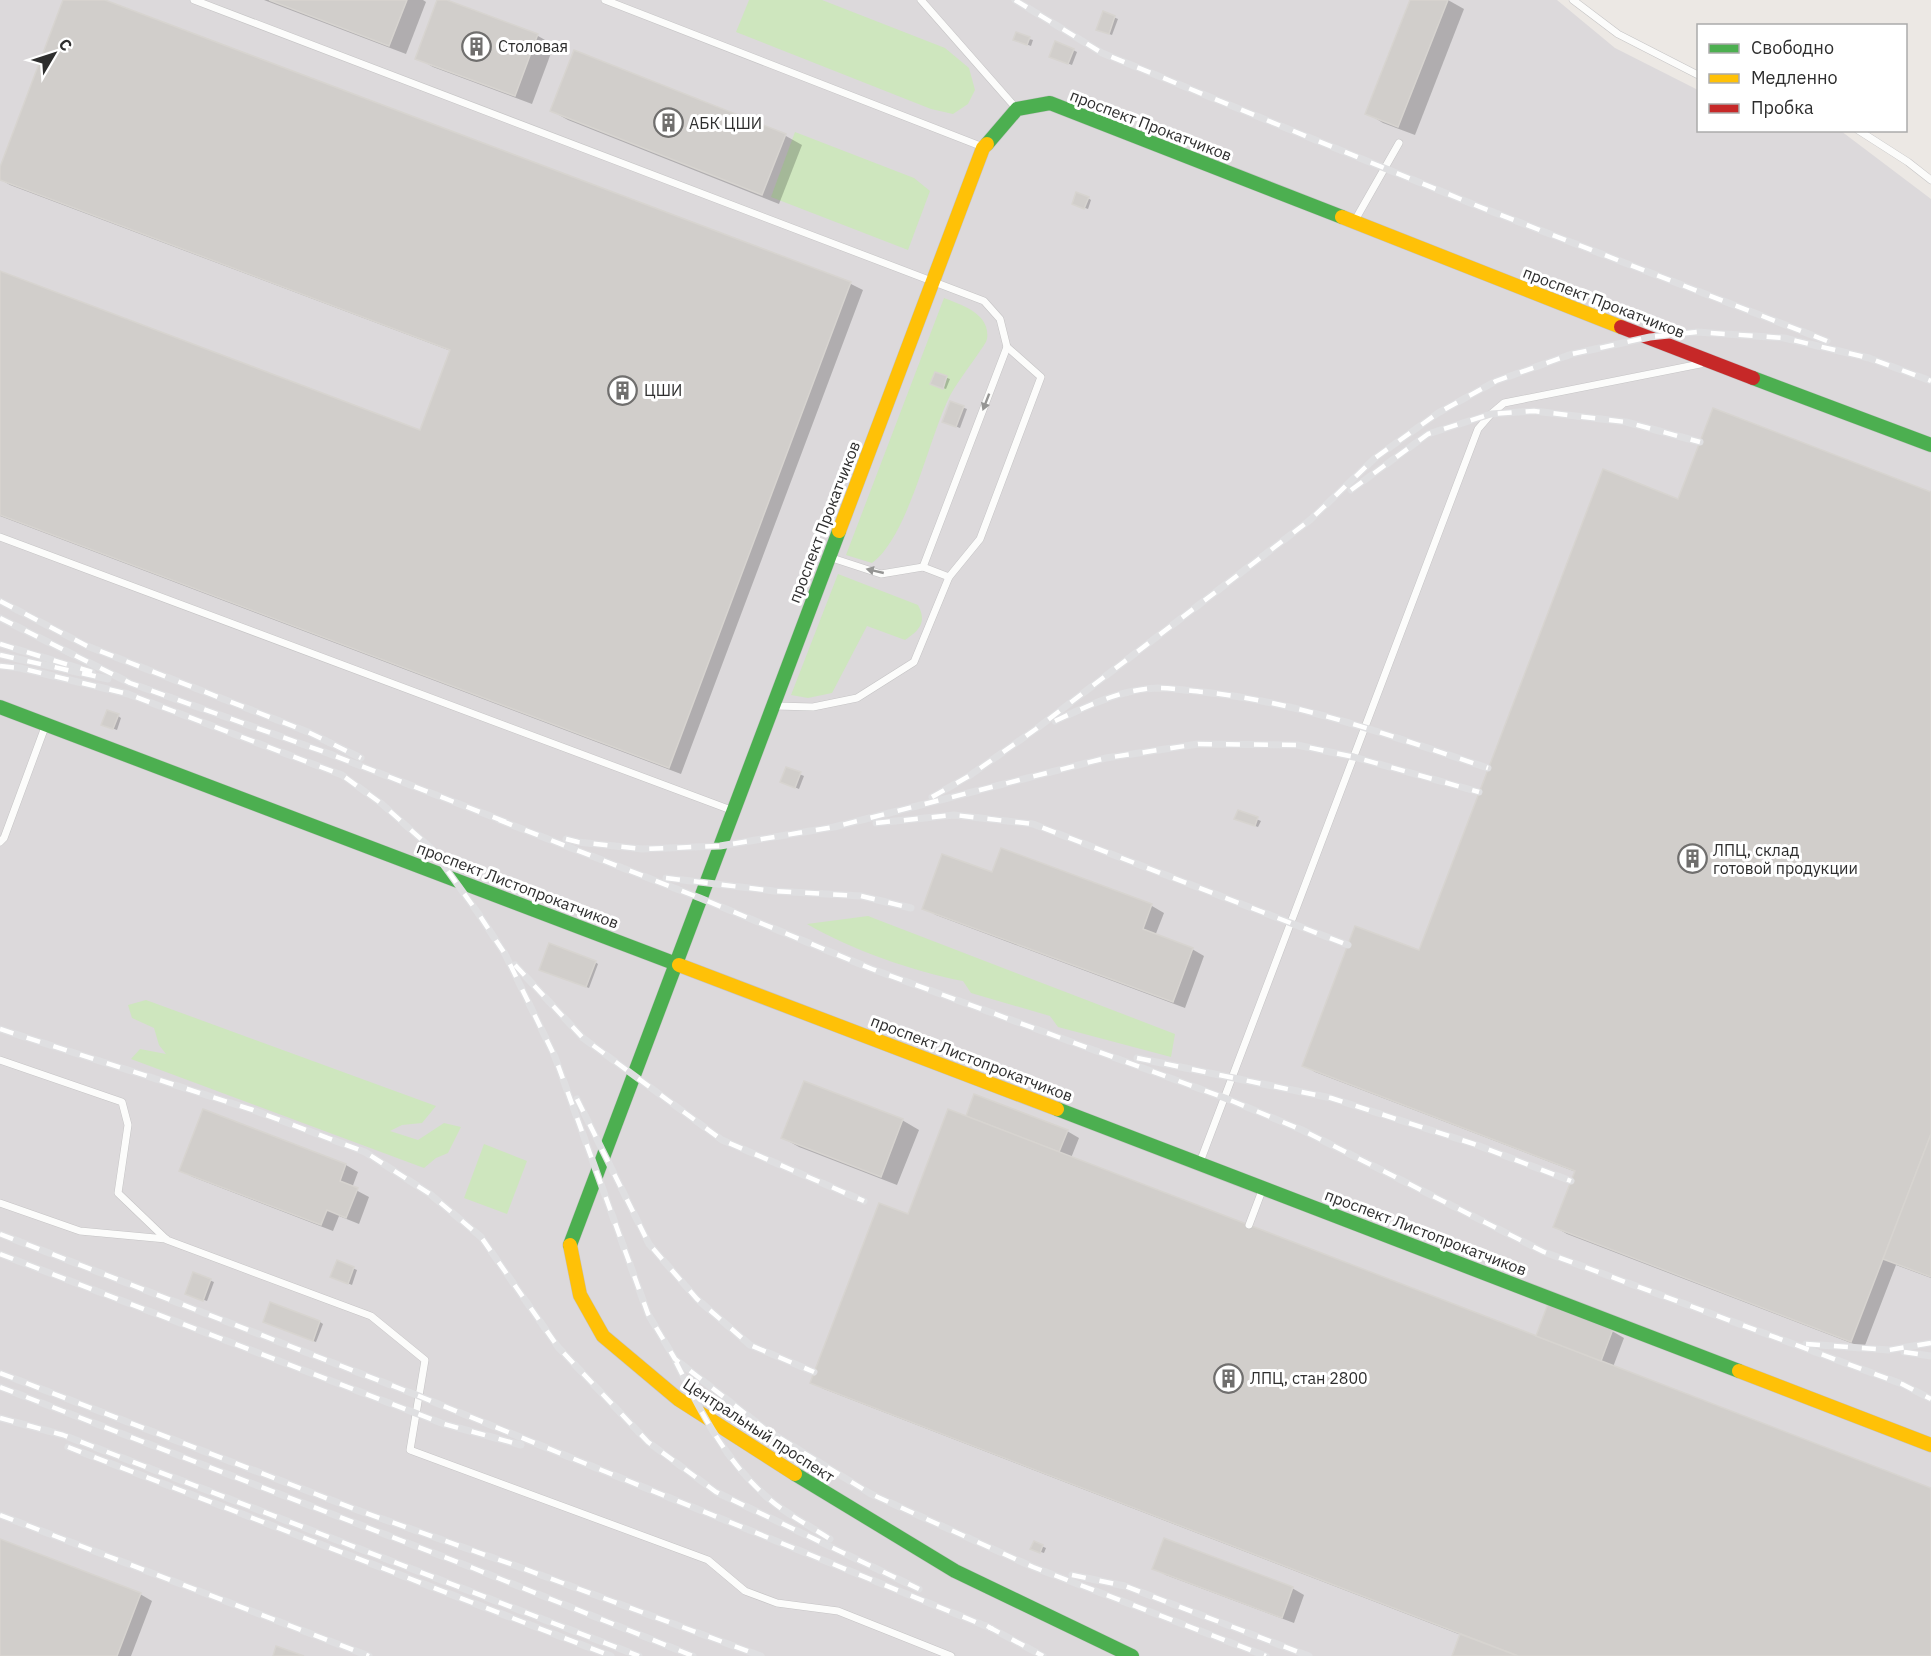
<svg xmlns="http://www.w3.org/2000/svg" width="1931" height="1656" viewBox="0 0 1931 1656" font-family="'IBM Plex Sans',sans-serif">
<style>
.industrial{fill:#dcd9db}
.green{fill:#cee6be}
.shadow{fill:#0003}
.building{fill:#d1cecb;stroke:#d7d4d0;stroke-width:1.5}
.lines{fill:none;stroke-linecap:round;stroke-linejoin:round}
.lane-casing{stroke:#c5c4c5;stroke-width:8}
.fast-casing{stroke:#c5c4c5;stroke-width:15}
.slow-casing{stroke:#c5c4c5;stroke-width:15}
.jam-casing{stroke:#c5c4c5;stroke-width:15}
.lane{stroke:#fcfcfb;stroke-width:7}
.fast{stroke:#4caf50;stroke-width:14}
.slow{stroke:#ffc107;stroke-width:14}
.jam{stroke:#c62828;stroke-width:14}
.rail-casing{stroke:#dfdfe1;stroke-width:7}
.rail{stroke:#fff;stroke-width:4.5;stroke-dasharray:14;stroke-linecap:butt}
.oneway{fill:#959594}
.labels{text-anchor:middle;stroke-width:6;stroke-linejoin:round;paint-order:stroke}
.poi-label{font-size:16px;fill:#2e2e2e;stroke:#fff;text-anchor:start}
.street-label{font-size:16px;fill:#2e2e2e;stroke:#fff}
</style>
<rect width="100%" height="100%" fill="#ece8e4"/>
<!-- industrial -->
<path class="industrial" d="M0 0H1557L1615 48 1698 90V130L1841 131 1931 199V1656H0Z"/>
<!-- green -->
<g class="green">
<path d="M749 0H822L945 48 969 68 975 90 968 104 953 114 931 109 736 32Z"/>
<path d="M795 132 914 178 930 191 908 250 771 197Z"/>
<path d="M944 298C962 305 991 314 987 339 986 343 982 348 980 351 969 368 955 384 947 402 928 443 907 538 872 563L846 555Z"/>
<path d="M838 574 918 605C927 622 920 630 905 640L867 626 832 693 808 698 791 695Z"/>
<path d="M868 916 1175 1034 1171 1057 1058 1027 1050 1016 971 993 963 981C914 972 850 949 807 924Z"/>
<path d="M146 1000 436 1106 422 1123 402 1125 390 1131 418 1140 444 1123 461 1127 448 1153 436 1158 424 1168 131 1059 140 1049 166 1054 159 1045 154 1028 132 1018 128 1005Z"/>
<path d="M484 1144 527 1161 507 1214 464 1198Z"/>
</g>
<!-- shadow -->
<g class="shadow">
<path d="M64 0H100L851 284 863 290 681 774 0 516V273L421 432 451 351 10 185 0 179V171Z"/>
<path d="M264 0H423L426 2 406 54Z"/>
<path d="M438 0H443L538 36 554 45 532 104 433 67 417 58Z"/>
<path d="M1411 0H1448L1464 9 1415 135 1383 123 1367 113Z"/>
<path d="M1104 13 1118 19 1112 35 1101 31Z"/>
<path d="M1029 39 1033 40 1031 46 1018 41Z"/>
<path d="M1073 50 1077 52 1072 65 1054 58Z"/>
<path d="M575 52 786 136 802 145 779 204 568 120 552 111Z"/>
<path d="M1088 198 1091 200 1088 209 1077 205Z"/>
<path d="M936 374 950 379 946 389 935 385Z"/>
<path d="M951 403 967 409 960 428 947 423Z"/>
<path d="M1931 494V1278L1896 1265 1864 1348 1567 1234 1555 1227 1576 1172 1315 1072 1304 1065 1420 952 1679 501Z"/>
<path d="M118 716 121 718 117 730 106 726Z"/>
<path d="M787 769 804 776 799 789 785 783Z"/>
<path d="M1239 812 1261 821 1258 827 1240 820Z"/>
<path d="M1001 850 1152 906 1164 913 1155 936 1192 949 1204 956 1185 1008 936 915 924 908 992 874Z"/>
<path d="M595 962 598 964 589 988 544 971Z"/>
<path d="M204 1111 346 1165 358 1172 352 1188 369 1197 359 1224 339 1216 333 1231 193 1177 181 1171Z"/>
<path d="M967 1118 1067 1131 1079 1138 1071 1158 1537 1338 1612 1331 1624 1338 1613 1367 1931 1489V1656H1453L1461 1635 824 1389 812 1383Z"/>
<path d="M902 1120 919 1130 897 1185 799 1147 783 1138Z"/>
<path d="M338 1262 357 1270 352 1285 335 1278Z"/>
<path d="M194 1274 214 1282 207 1301 190 1295Z"/>
<path d="M320 1322 323 1324 316 1342 268 1323Z"/>
<path d="M0 1540 140 1594 152 1601 131 1656H0Z"/>
<path d="M1034 1543 1046 1548 1044 1553 1035 1550Z"/>
<path d="M1154 1568 1292 1588 1304 1595 1294 1623 1166 1575Z"/>
</g>
<!-- building -->
<g class="building">
<path d="M63 0H105L851 282 669 768 0 515V271L420 430 450 350 0 180V167Z"/>
<path d="M269 0H407L389 46Z"/>
<path d="M437 0H447L538 34 515 96 415 59Z"/>
<path d="M1410 0H1448L1398 127 1365 114Z"/>
<path d="M1103 11 1115 16 1109 34 1096 30Z"/>
<path d="M1016 32 1030 37 1027 45 1013 40Z"/>
<path d="M1055 41 1074 49 1068 64 1049 57Z"/>
<path d="M574 50 786 134 762 195 550 111Z"/>
<path d="M1076 192 1089 197 1084 209 1072 204Z"/>
<path d="M935 372 947 376 943 389 930 384Z"/>
<path d="M950 401 964 406 956 427 942 422Z"/>
<path d="M1713 408 1931 492V1134L1851 1342 1553 1227 1575 1171 1302 1066 1355 926 1419 950 1603 469 1678 499Z"/>
<path d="M107 710 119 714 113 729 101 725Z"/>
<path d="M786 767 801 772 795 788 780 782Z"/>
<path d="M1238 810 1258 817 1255 826 1234 819Z"/>
<path d="M1001 848 1152 904 1143 929 1193 948 1173 1002 922 909 942 854 992 872Z"/>
<path d="M549 943 596 961 586 987 539 970Z"/>
<path d="M804 1081 903 1119 881 1177 781 1138Z"/>
<path d="M974 1094 1068 1130 1059 1152 966 1116Z"/>
<path d="M203 1109 346 1164 340 1181 358 1188 346 1218 327 1210 321 1225 179 1171Z"/>
<path d="M948 1109 1931 1488V1656H1518L810 1383 879 1203 908 1214Z"/>
<path d="M1931 1134V1277L1883 1259Z"/>
<path d="M337 1260 354 1267 348 1284 330 1277Z"/>
<path d="M193 1272 211 1279 203 1301 185 1294Z"/>
<path d="M270 1302 320 1321 313 1341 263 1322Z"/>
<path d="M1548 1304 1613 1329 1601 1361 1536 1336Z"/>
<path d="M1164 1538 1293 1587 1282 1618 1152 1569Z"/>
<path d="M0 1539 141 1593 117 1656H0Z"/>
<path d="M1034 1541 1043 1545 1040 1553 1030 1549Z"/>
<path d="M1460 1634 1518 1656H1452Z"/>
<path d="M276 1646 304 1656H273Z"/>
</g>
<g class="lines">
<defs>
<g id="lane">
<path d="M194 0 984 301 1000 319 1007 347 923 567"/>
<path d="M605 0 983 147"/>
<path d="M921 0 1016 108"/>
<path d="M1573 0 1618 34 1698 75"/>
<path d="M1858 130 1908 162 1931 180"/>
<path d="M1354 222 1399 143"/>
<path d="M0 537 731 810"/>
<path d="M949 577 980 539 1041 377 1007 347"/>
<path d="M776 706 813 707 857 698 914 662 949 577 923 567 881 574 832 558"/>
<path d="M0 842 4 838 45 727"/>
<path d="M0 1060 122 1102 128 1125 118 1193 167 1240 371 1316 425 1360 410 1450 708 1560 745 1591 777 1603 838 1611 951 1656"/>
<path d="M1200 1162 1478 429 1491 414 1504 403 1700 364"/>
<path d="M0 1203 80 1231 166 1239"/>
<path d="M1249 1225 1263 1188"/>
</g>
<g id="fast">
<path d="M987 144 1017 109 1050 103 1342 217"/>
<path d="M1753 378 1931 445"/>
<path d="M0 707 679 965"/>
<path d="M1057 1109 1739 1371"/>
<path d="M570 1245 839 531"/>
<path d="M795 1474 955 1571 1132 1656"/>
</g>
<g id="slow">
<path d="M1342 217 1621 327"/>
<path d="M839 531 983 148 987 144"/>
<path d="M679 965 1057 1109"/>
<path d="M570 1245 580 1295 603 1336 678 1399 795 1474"/>
<path d="M1739 1371 1931 1445"/>
</g>
<path id="jam" d="M1621 327 1753 378"/>
</defs>
<!-- lane casing -->
<use href="#lane" class="lane-casing"/>
<!-- fast casing -->
<use href="#fast" class="fast-casing"/>
<!-- slow casing -->
<use href="#slow" class="slow-casing"/>
<!-- jam casing -->
<use href="#jam" class="jam-casing"/>
<!-- lane -->
<use href="#lane" class="lane"/>
<!-- fast -->
<use href="#fast" class="fast"/>
<!-- slow -->
<use href="#slow" class="slow"/>
<!-- jam -->
<use href="#jam" class="jam"/>
<defs>
<g id="rail">
<path d="M1015 0 1102 53 1475 205 1827 341"/>
<path d="M1351 490 1428 434 1491 414 1534 411 1626 422 1700 442"/>
<path d="M0 601 87 646 308 732 361 758"/>
<path d="M0 618 130 683 330 754 506 822"/>
<path d="M0 644 92 672"/>
<path d="M0 655 108 679"/>
<path d="M0 666 20 668 128 694 342 775 382 804 432 849 478 913 505 954 555 1057 648 1314 675 1359 765 1429 871 1494 1033 1567 1266 1656"/>
<path d="M1055 721C1088 706 1121 689 1158 688 1173 688 1189 691 1203 692 1301 702 1396 738 1488 768"/>
<path d="M932 797 969 776 1036 729 1310 520 1375 458 1438 413 1496 381 1572 354 1650 337 1697 332 1784 338 1869 358 1931 381"/>
<path d="M499 820 700 898 872 969 1225 1098 1302 1130 1544 1252 1902 1384 1931 1399"/>
<path d="M876 823 954 815 1033 824 1348 945"/>
<path d="M566 839 578 842 642 849 720 846 834 827 1106 758 1198 744 1297 745 1354 757 1479 792"/>
<path d="M666 878 774 891 861 896 911 908"/>
<path d="M515 965 583 1038 722 1140 864 1201"/>
<path d="M0 1029 253 1110 365 1152 430 1194 481 1237 558 1347 648 1442 716 1492 919 1589"/>
<path d="M1137 1058 1331 1098 1474 1144 1571 1181"/>
<path d="M577 1099 649 1244 697 1299 750 1345 814 1372"/>
<path d="M0 1234 419 1396 993 1629"/>
<path d="M0 1254 444 1424 521 1445"/>
<path d="M1806 1344 1889 1350 1931 1343"/>
<path d="M1904 1352 1931 1356"/>
<path d="M676 1362C701 1412 725 1461 768 1498 786 1514 810 1526 830 1539"/>
<path d="M0 1373 360 1511 511 1564 761 1656"/>
<path d="M0 1387 473 1568 693 1656"/>
<path d="M0 1418 63 1435 639 1656"/>
<path d="M68 1447 611 1656"/>
<path d="M0 1515 369 1656"/>
<path d="M1072 1575 1125 1586 1309 1656"/>
<path d="M987 1626 1043 1656"/>
</g>
</defs>
<!-- rail casing -->
<use href="#rail" class="rail-casing"/>
<!-- rail -->
<use href="#rail" class="rail"/>
</g>
<!-- one-way arrows -->
<defs><path id="oneway-solid" d="M-6-.8H1V-3.2L6.5 0L1 3.2V.8H-6Z" transform="scale(1.5)"/></defs>
<g class="oneway">
<use href="#oneway-solid" transform="translate(986 402) rotate(111)"/>
<use href="#oneway-solid" transform="translate(875 571) rotate(-167)"/>
</g>
<!-- icons -->
<defs>
<symbol id="building-ring" viewBox="-11 -11 22 22"><circle r="9.5" fill="#fff" stroke="#706f6e" stroke-width="1.5"/><path d="M-4-6H4V6H1V3H-1V6H-4ZM-2.5-4.3h1.7v1.8h-1.7ZM.8-4.3h1.7v1.8H.8ZM-2.5-1h1.7V.8h-1.7ZM.8-1h1.7V.8H.8Z" fill="#706f6e"/></symbol>
</defs>
<g fill-rule="evenodd">
<use href="#building-ring" x="460" y="30" width="33" height="33"/>
<use href="#building-ring" x="652" y="106" width="33" height="33"/>
<use href="#building-ring" x="606" y="374" width="33" height="33"/>
<use href="#building-ring" x="1676" y="842" width="33" height="33"/>
<use href="#building-ring" x="1212" y="1362" width="33" height="33"/>
</g>
<g class="labels">
<!-- poi labels -->
<g class="poi-label">
<text x="498" y="52">Столовая</text>
<text x="689" y="129">АБК ЦШИ</text>
<text x="644" y="396">ЦШИ</text>
<text x="1713" y="856">ЛПЦ, склад<tspan x="1713" dy="18">готовой продукции</tspan></text>
<text x="1250" y="1384">ЛПЦ, стан 2800</text>
</g>
<!-- street labels -->
<g class="street-label">
<text transform="translate(1151 125) rotate(21)" y="6">проспект Прокатчиков</text>
<text transform="translate(1604 302) rotate(21)" y="6">проспект Прокатчиков</text>
<text transform="translate(824 522) rotate(-69)" y="6">проспект Прокатчиков</text>
<text transform="translate(518 885) rotate(21)" y="6">проспект Листопрокатчиков</text>
<text transform="translate(972 1058) rotate(21)" y="6">проспект Листопрокатчиков</text>
<text transform="translate(1426 1232) rotate(21)" y="6">проспект Листопрокатчиков</text>
<text transform="translate(759 1430) rotate(33)" y="6">Центральный проспект</text>
</g>
</g>
<!-- legend -->
<rect x="1697" y="24" width="210" height="108" fill="#ffffff" stroke="#ababab" stroke-width="1.5"/>
<rect x="1709" y="44" width="30" height="9" fill="#4caf50" stroke="#ababab" stroke-width="1.5"/>
<text x="1751" y="54" font-size="18" fill="#2e2e2e">Свободно</text>
<rect x="1709" y="74" width="30" height="9" fill="#ffc107" stroke="#ababab" stroke-width="1.5"/>
<text x="1751" y="84" font-size="18" fill="#2e2e2e">Медленно</text>
<rect x="1709" y="104" width="30" height="9" fill="#c62828" stroke="#ababab" stroke-width="1.5"/>
<text x="1751" y="114" font-size="18" fill="#2e2e2e">Пробка</text>
<!-- north arrow -->
<g transform="translate(54 54) rotate(51)" stroke="#ffffff" stroke-width="4.5" paint-order="stroke">
<path d="M0-4.5L10 22L0 15L-10 22Z" fill="#2e2e2e"/>
<text y="-9" font-size="16" font-weight="bold" text-anchor="middle" fill="#2e2e2e">С</text>
</g>
</svg>
